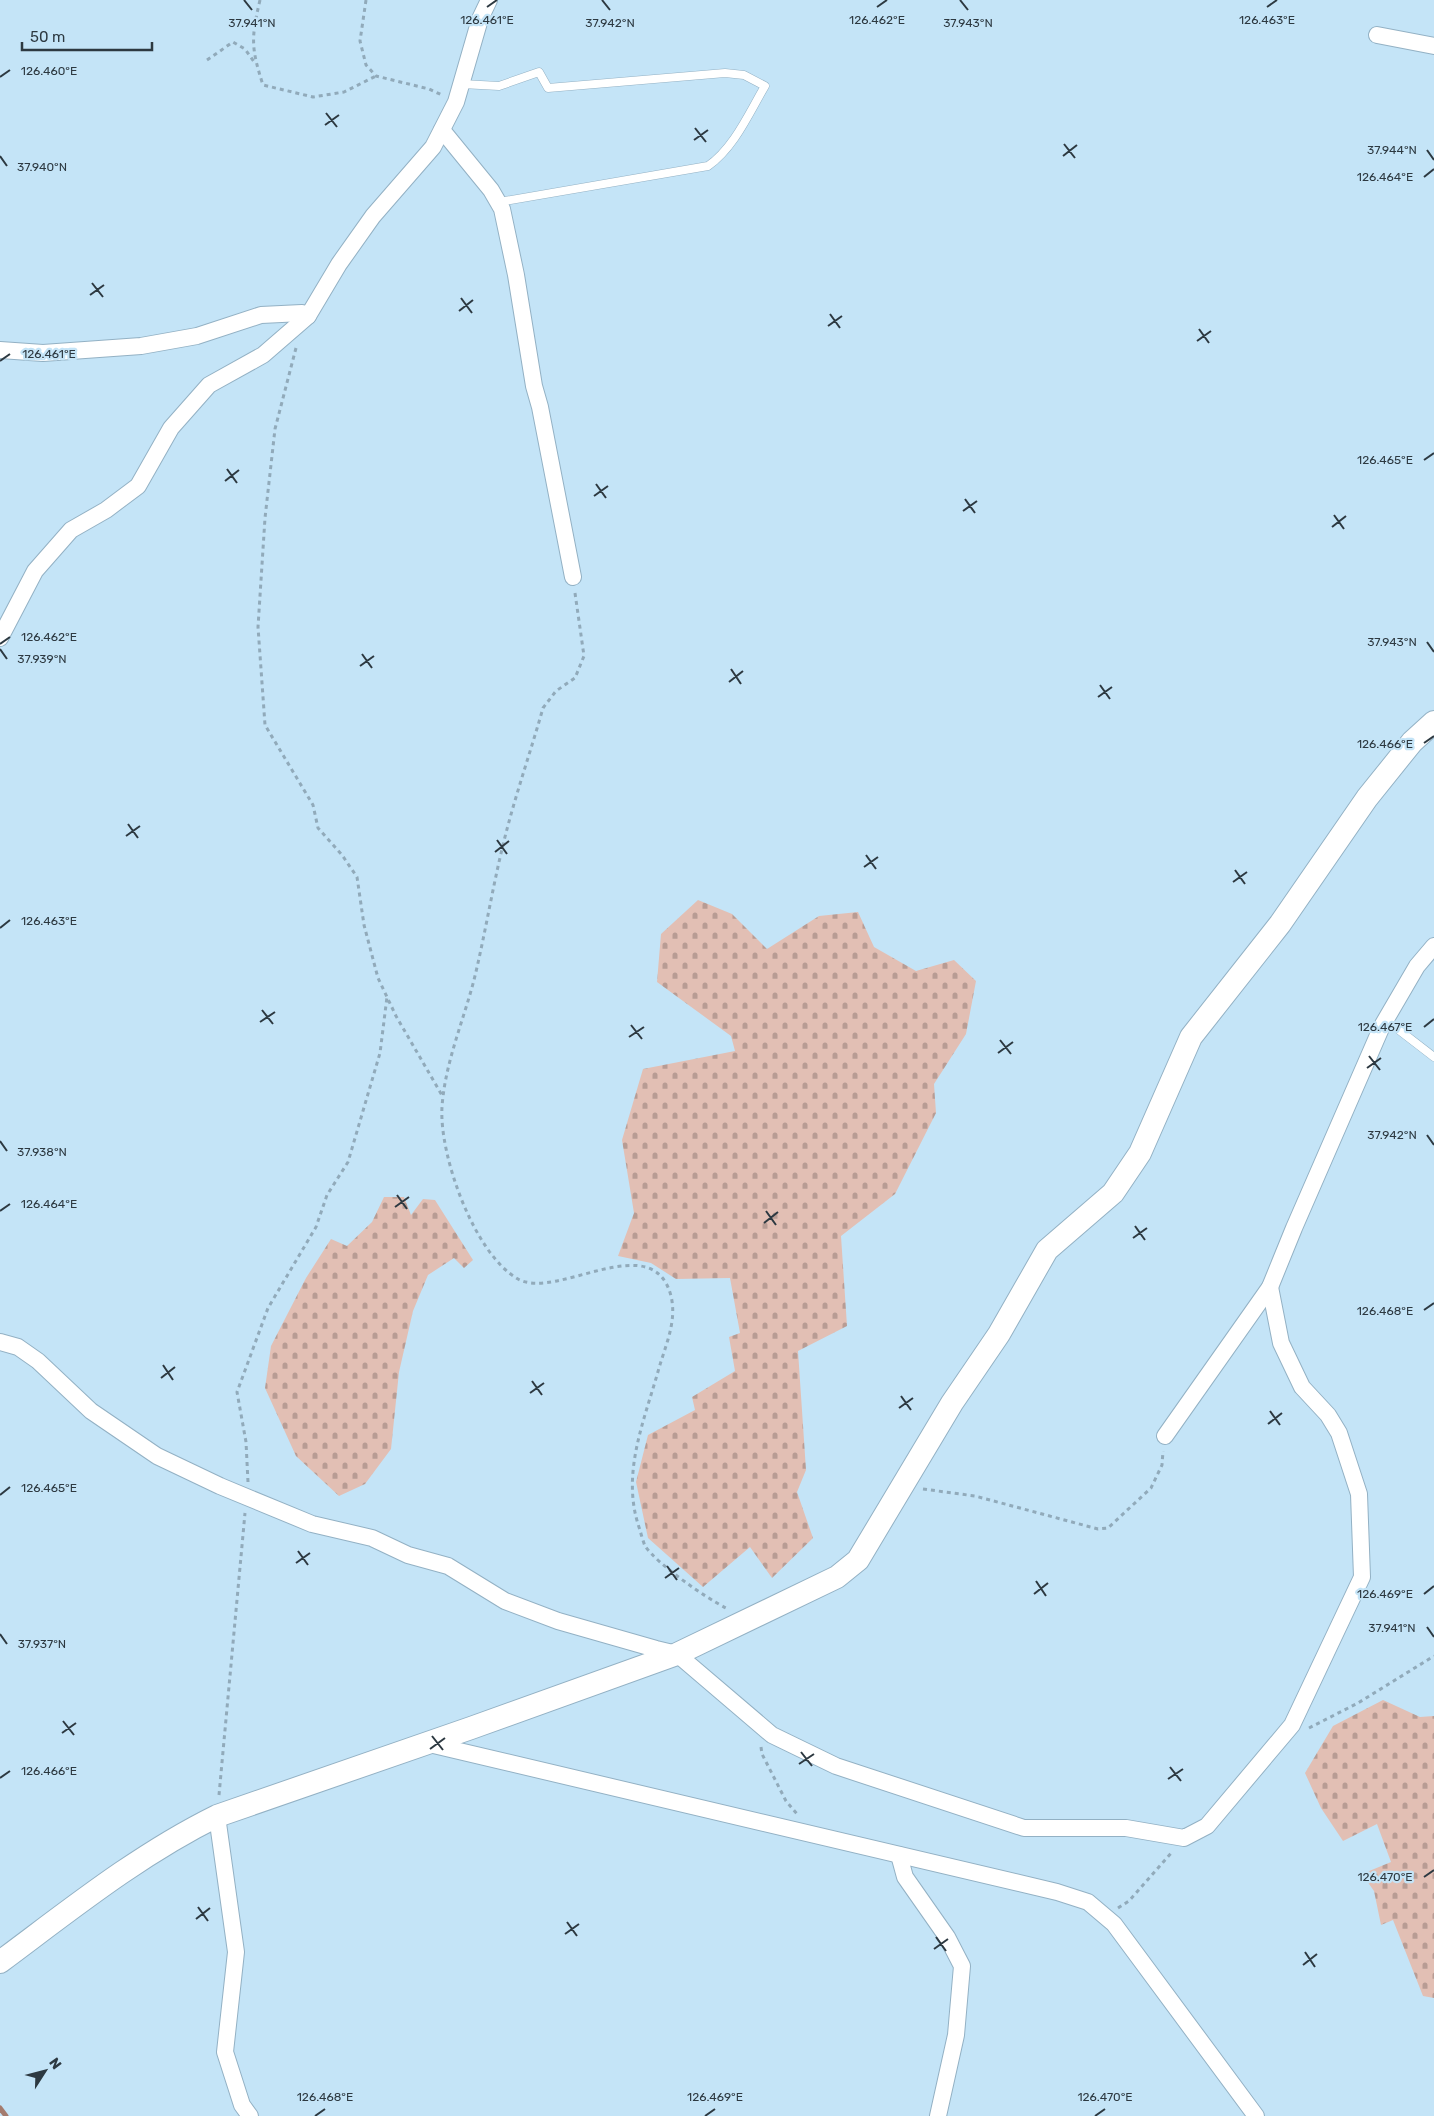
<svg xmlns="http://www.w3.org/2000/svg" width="1434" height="2116" viewBox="0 0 1434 2116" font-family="Rubik,sans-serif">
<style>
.cemetery{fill:url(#cemetery-stones)}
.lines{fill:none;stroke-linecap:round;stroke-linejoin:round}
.stream{stroke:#a47b6e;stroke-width:5}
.lane-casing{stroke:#93b1c4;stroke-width:9}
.street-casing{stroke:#93b1c4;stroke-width:18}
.secondary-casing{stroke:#93b1c4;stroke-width:24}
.path{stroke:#91aaba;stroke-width:3;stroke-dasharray:4 4;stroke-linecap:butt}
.lane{stroke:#fff;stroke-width:8}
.street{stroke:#fff;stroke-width:16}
.secondary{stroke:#fff;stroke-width:22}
.ticks{fill:none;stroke:#2d3941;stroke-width:2}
.ticks-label{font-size:12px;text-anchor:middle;fill:#2d3941;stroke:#c4e4f7;stroke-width:4.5;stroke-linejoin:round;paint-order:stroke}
</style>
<defs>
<pattern id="cemetery-stones" width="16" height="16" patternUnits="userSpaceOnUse" patternTransform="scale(1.25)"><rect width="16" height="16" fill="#e2bfb4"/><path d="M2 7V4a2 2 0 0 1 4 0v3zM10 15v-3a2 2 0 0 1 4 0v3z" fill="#b89c94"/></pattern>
</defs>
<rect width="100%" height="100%" fill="#c4e4f7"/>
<!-- cemetery -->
<g class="cemetery">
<path d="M698 900 732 914 767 949 819 916 858 912 874 947 916 971 954 960 976 981 966 1034 934 1084 936 1113 895 1194 841 1236 847 1326 798 1351 806 1470 797 1492 813 1538 772 1578 750 1547 703 1587 648 1538 636 1482 648 1435 695 1410 692 1397 735 1371 729 1337 740 1333 730 1278 676 1279 651 1263 618 1256 634 1213 622 1140 643 1069 735 1051 731 1036 657 982 661 934Z"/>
<path d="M384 1197H404L411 1215 423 1199 435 1200 473 1260 464 1268 454 1258 428 1275 413 1311 399 1372 391 1449 365 1484 339 1496 296 1456 265 1388 271 1346 306 1278 331 1239 347 1246 372 1222Z"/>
<path d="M1383 1700 1420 1717 1434 1716V1998L1423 1996 1393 1920 1381 1925 1374 1891 1362 1874 1391 1862 1377 1824 1343 1841 1321 1808 1305 1773 1333 1726Z"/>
</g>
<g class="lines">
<!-- stream -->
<path class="stream" d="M0 2108 6 2116"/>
<defs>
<g id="lane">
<path d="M462 84 499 86 539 72 548 88 725 73 744 75 765 86C749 113 734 148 708 166L499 202"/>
<path d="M1386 1020 1434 1057"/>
</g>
<g id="street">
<path d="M1377 35 1434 46"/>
<path d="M442 130 491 190 502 209 516 275 534 386 540 407 573 577"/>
<path d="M0 350 43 353 141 346 197 336 261 315 302 313 308 316"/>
<path d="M0 638 35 571 71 530 106 510 138 486 171 428 209 385 263 355 308 316 339 264 373 216 433 147 456 102 480 19 489 0"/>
<path d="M0 1342 18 1347 38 1361 91 1411 157 1456 220 1486 312 1524 372 1538 408 1555 448 1566 505 1601 558 1621 656 1649 677 1654 772 1735 836 1766 1024 1828H1126L1184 1838 1207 1826 1292 1725 1362 1577 1359 1494 1339 1433 1328 1415 1302 1387 1281 1343 1270 1287"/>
<path d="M1165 1436 1270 1287 1294 1228 1382 1026 1417 966 1434 946"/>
<path d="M425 1743 1057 1892 1088 1902 1114 1924 1256 2116"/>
<path d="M217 1816 236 1952 225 2052 242 2105 250 2116"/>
<path d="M899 1855 905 1877 947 1937 962 1966 956 2035 938 2116"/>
</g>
<path id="secondary" d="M0 1962C70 1910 138 1855 217 1816L471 1728 677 1654 837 1577 858 1560 952 1403 999 1334 1047 1250 1113 1193 1140 1153 1191 1037 1280 924 1367 798 1412 742 1434 722"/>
</defs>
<!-- lane casing -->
<use href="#lane" class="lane-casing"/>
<!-- street casing -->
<use href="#street" class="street-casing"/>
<!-- secondary casing -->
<use href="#secondary" class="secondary-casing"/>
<!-- path -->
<g class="path">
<path d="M260 0C251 38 251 48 263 85L313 97 344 92 376 76"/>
<path d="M366 0 360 41 366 65 376 76 429 89 442 95"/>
<path d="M207 60 233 42 245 49 255 63"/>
<path d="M296 348 275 429 265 518 258 627 265 725 313 805 318 828 342 855 357 877 364 925 378 978 396 1016 443 1097"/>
<path d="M575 593 584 656 575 678 556 691 543 708C530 754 514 799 503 845 492 890 485 935 474 980 463 1022 445 1063 442 1107 439 1155 474 1254 518 1279 557 1301 653 1226 671 1296 677 1321 666 1344 659 1368 644 1422 620 1475 640 1530 641 1534 643 1541 645 1546 657 1564 706 1598 726 1608"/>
<path d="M248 1482 246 1442 237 1392 268 1308 316 1227 327 1195 348 1162 380 1053 387 997"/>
<path d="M923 1489 975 1496 1098 1529 1108 1528 1151 1488 1162 1465 1163 1451"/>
<path d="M1309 1728 1358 1703 1434 1656"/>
<path d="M761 1747 762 1754 786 1801 797 1814"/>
<path d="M219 1795 245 1513"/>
<path d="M1118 1908 1129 1901 1172 1852"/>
</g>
<!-- lane -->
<use href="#lane" class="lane"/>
<!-- street -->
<use href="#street" class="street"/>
<!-- secondary -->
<use href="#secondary" class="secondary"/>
</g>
<!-- ticks -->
<path class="ticks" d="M244 0 252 10M602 0 610 10M960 0 968 10M487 7 497 0M877 7 887 0M1267 7 1277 0M0 77 10 70M326 113 337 127M325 125 339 115M695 128 706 142M694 140 708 130M1064 144 1075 158M1427 150 1434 160M0 156 7 166M1063 156 1077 145M1424 177 1434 169M92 283 103 297M90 295 104 285M461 298 472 313M459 311 473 300M830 314 840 328M828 326 842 316M1199 329 1209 343M1197 341 1211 331M0 361 10 354M1424 460 1434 453M227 469 237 483M225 481 239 470M596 484 606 498M594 496 608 486M965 499 975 513M963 511 977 501M1334 515 1344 529M1332 527 1346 516M1427 642 1434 652M0 644 10 637M0 649 7 659M362 654 372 668M360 666 374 656M731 669 741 684M729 682 743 671M1100 685 1110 699M1098 697 1112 687M1424 743 1434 736M128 824 138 838M126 836 140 826M497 840 507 854M495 852 509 841M866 855 876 869M864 867 878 857M1235 870 1245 884M1233 882 1247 872M0 928 10 920M262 1010 273 1024M260 1022 275 1012M631 1025 642 1039M1424 1027 1434 1019M629 1037 644 1027M1000 1040 1011 1054M998 1053 1013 1042M1369 1056 1380 1070M1367 1068 1381 1058M1427 1135 1434 1145M0 1141 7 1151M397 1195 407 1209M395 1207 409 1197M0 1211 10 1204M766 1211 776 1225M764 1223 778 1212M1135 1226 1145 1240M1133 1238 1147 1228M1424 1310 1434 1303M163 1365 173 1380M161 1378 175 1367M532 1381 542 1395M530 1393 544 1383M901 1396 911 1410M899 1408 913 1398M1270 1411 1280 1425M1268 1424 1282 1413M0 1495 10 1487M298 1551 308 1565M296 1563 310 1553M667 1566 677 1580M665 1578 679 1568M1036 1581 1046 1596M1034 1594 1048 1583M1424 1594 1434 1586M1427 1627 1434 1637M0 1634 7 1644M63 1721 74 1735M62 1733 76 1723M432 1736 443 1750M430 1749 445 1738M801 1752 812 1766M799 1764 814 1754M1170 1767 1181 1781M0 1778 10 1771M1168 1779 1183 1769M1424 1877 1434 1870M198 1907 208 1921M196 1919 210 1908M567 1922 577 1936M565 1934 579 1924M936 1937 946 1951M934 1949 948 1939M1305 1952 1315 1967M1303 1965 1317 1954M315 2116 325 2109M705 2116 715 2109M1095 2116 1105 2109"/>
<g class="ticks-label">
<text x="487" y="24">126.461°E</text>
<text x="877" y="24">126.462°E</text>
<text x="1267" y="24">126.463°E</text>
<text x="252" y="27">37.941°N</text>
<text x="610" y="27">37.942°N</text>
<text x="968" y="27">37.943°N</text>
<text x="49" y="75">126.460°E</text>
<text x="1392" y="154">37.944°N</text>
<text x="42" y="171">37.940°N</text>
<text x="1385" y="181">126.464°E</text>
<text x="49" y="358">126.461°E</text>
<text x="1385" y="464">126.465°E</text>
<text x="49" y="641">126.462°E</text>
<text x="1392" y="646">37.943°N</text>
<text x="42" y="663">37.939°N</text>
<text x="1385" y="748">126.466°E</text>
<text x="49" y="925">126.463°E</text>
<text x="1385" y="1031">126.467°E</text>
<text x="1392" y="1139">37.942°N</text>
<text x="42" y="1156">37.938°N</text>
<text x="49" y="1208">126.464°E</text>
<text x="1385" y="1315">126.468°E</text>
<text x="49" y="1492">126.465°E</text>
<text x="1385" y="1598">126.469°E</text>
<text x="1392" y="1632">37.941°N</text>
<text x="42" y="1648">37.937°N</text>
<text x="49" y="1775">126.466°E</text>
<text x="1385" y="1881">126.470°E</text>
<text x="325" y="2101">126.468°E</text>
<text x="715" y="2101">126.469°E</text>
<text x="1105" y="2101">126.470°E</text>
</g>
<!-- north arrow -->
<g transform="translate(45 2071) rotate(54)" stroke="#c4e4f7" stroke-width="4" paint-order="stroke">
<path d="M0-4L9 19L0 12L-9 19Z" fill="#2d3941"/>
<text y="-8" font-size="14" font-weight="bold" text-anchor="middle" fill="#2d3941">N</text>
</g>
<!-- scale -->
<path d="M22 42v8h130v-8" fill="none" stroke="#2d3941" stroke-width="2.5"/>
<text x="30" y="42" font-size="15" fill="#2d3941" stroke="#c4e4f7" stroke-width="4" paint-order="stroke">50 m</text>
</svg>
